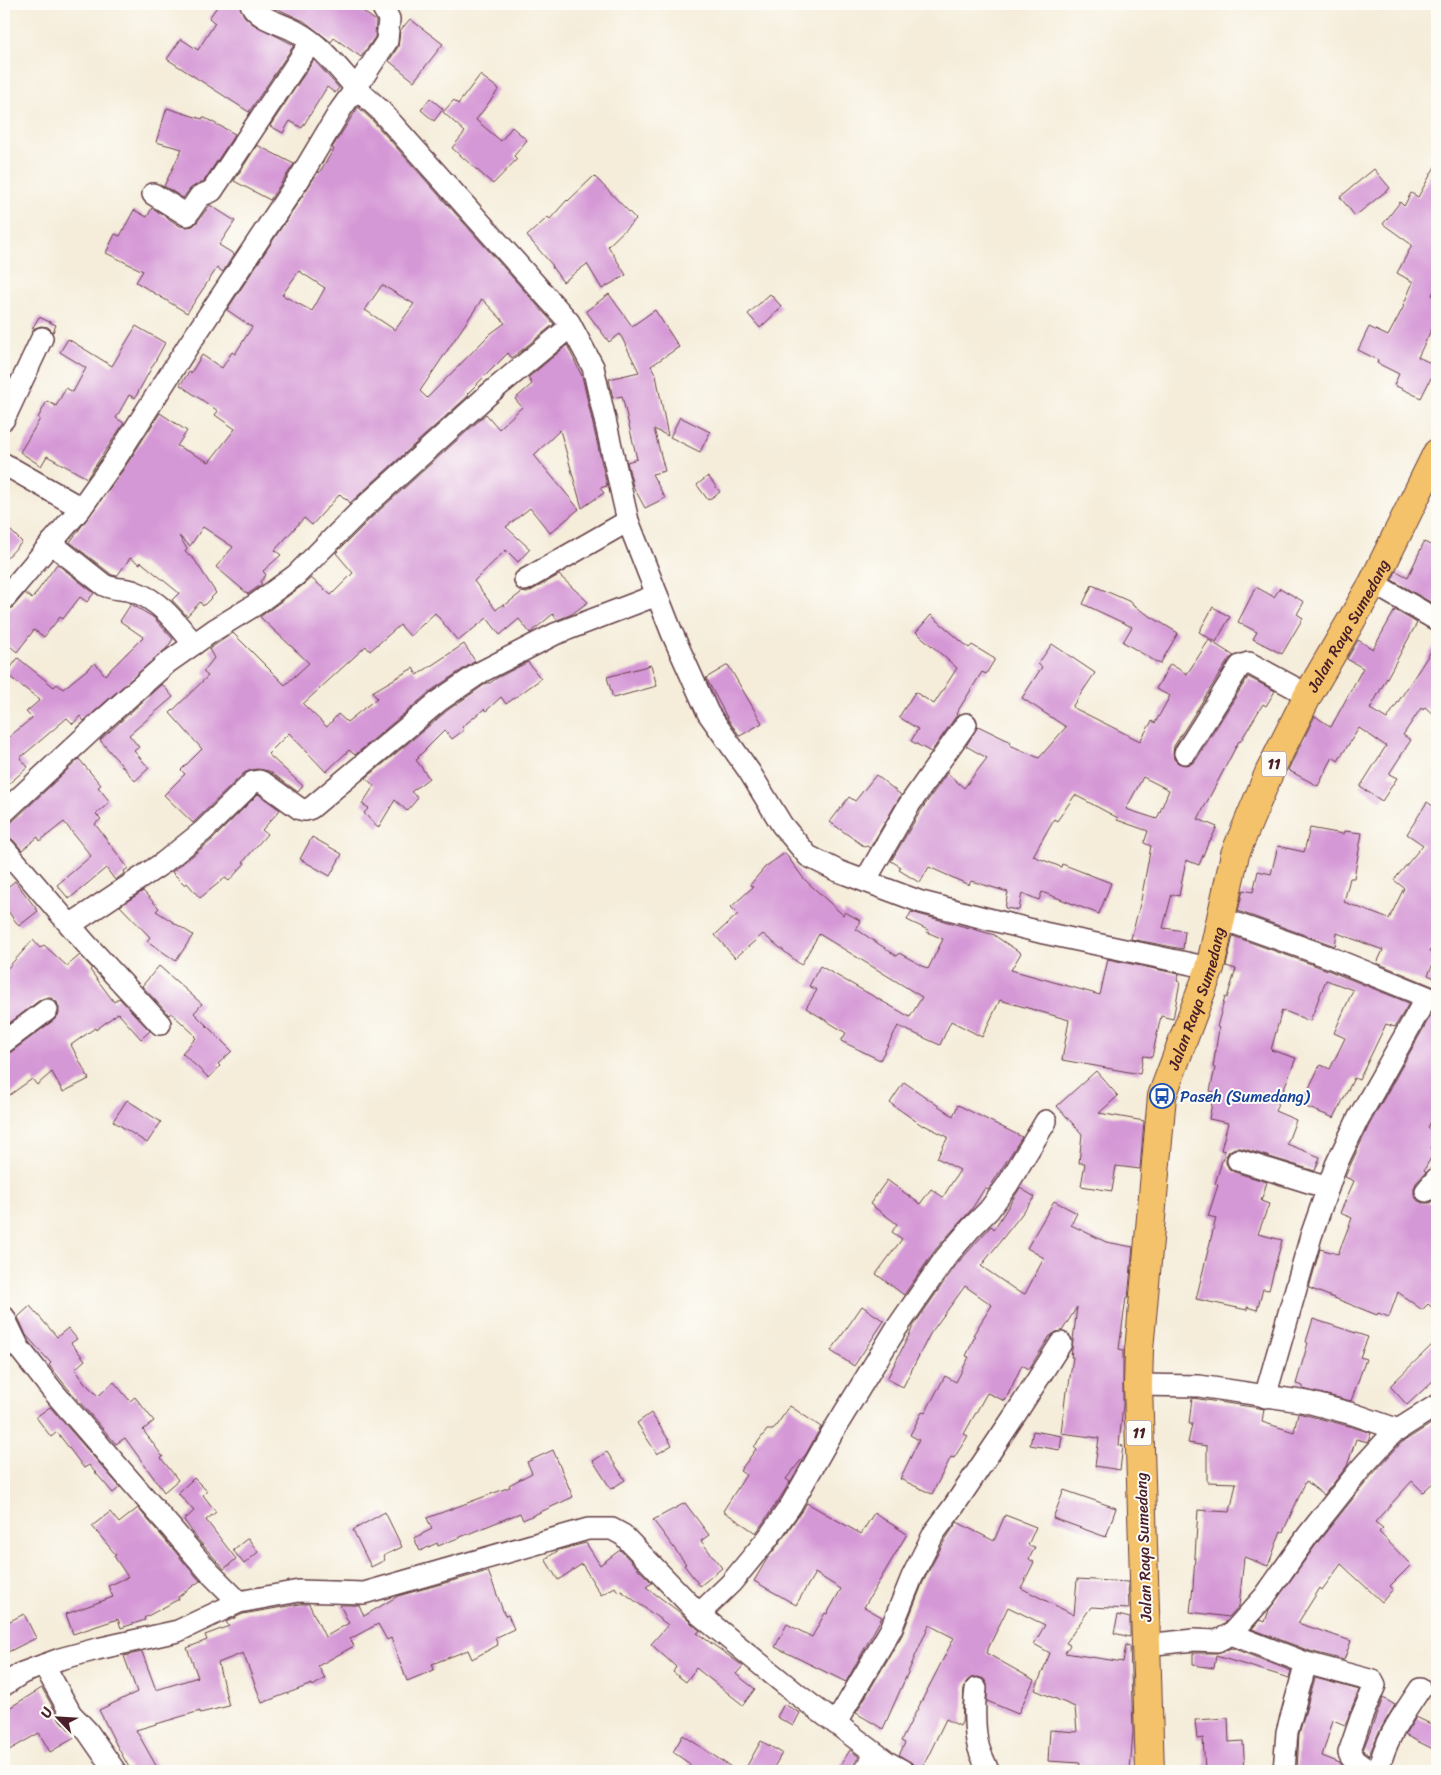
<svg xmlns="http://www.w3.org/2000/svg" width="1441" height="1775" viewBox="0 0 1441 1775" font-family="Sriracha,sans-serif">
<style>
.building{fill:#d598d6;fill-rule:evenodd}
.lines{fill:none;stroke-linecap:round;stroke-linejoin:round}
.minor-casing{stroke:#643e45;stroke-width:24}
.highway-casing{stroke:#643e45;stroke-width:30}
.minor{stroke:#fff;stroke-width:21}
.highway{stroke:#f4c26a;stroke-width:28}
.labels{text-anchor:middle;stroke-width:4;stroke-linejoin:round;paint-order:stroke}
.shield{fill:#fdfcf7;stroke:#806168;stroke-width:1}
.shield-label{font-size:15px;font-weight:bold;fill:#4a1f2b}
.street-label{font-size:16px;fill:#4a1f2b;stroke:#fdfcf7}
.transit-label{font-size:16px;fill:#164399;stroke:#fdfcf7;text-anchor:start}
</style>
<rect width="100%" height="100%" fill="#fdfcf7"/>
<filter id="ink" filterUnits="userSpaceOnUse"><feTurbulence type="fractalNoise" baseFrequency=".02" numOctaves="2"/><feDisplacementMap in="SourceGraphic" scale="10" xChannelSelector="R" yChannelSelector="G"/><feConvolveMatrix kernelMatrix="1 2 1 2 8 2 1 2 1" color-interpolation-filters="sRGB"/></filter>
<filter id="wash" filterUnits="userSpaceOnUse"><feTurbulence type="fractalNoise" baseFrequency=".0096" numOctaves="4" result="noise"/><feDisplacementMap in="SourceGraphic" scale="20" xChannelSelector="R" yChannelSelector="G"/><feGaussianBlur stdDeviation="1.12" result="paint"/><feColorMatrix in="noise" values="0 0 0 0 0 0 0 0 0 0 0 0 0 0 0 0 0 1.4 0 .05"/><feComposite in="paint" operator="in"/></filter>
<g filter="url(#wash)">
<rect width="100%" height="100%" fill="#f5edda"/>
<g id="blocks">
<!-- building -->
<g class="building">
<path d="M219 4H239L244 16 253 24 294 45 249 112 167 59 181 39 198 50 215 23 209 18Z"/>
<path d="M267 4H353L376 21 375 37 361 57 334 38 331 42 304 21Z"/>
<path d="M410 19 443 44 414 81 389 61 398 47 400 31Z"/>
<path d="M314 60 339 88 335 93 327 87 302 128 290 121 283 133 270 126Z"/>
<path d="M480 75 499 89 476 120 501 141 512 127 527 140 514 156 517 159 493 184 452 148 465 132 443 112 454 100 458 104Z"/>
<path d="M430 98 443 109 434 121 421 110Z"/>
<path d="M358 107 371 119 554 324 512 358 508 353 467 394 469 395 350 503 347 499 346 500 340 494 312 525 304 518 275 550 281 555 263 571 266 575 260 582 262 584 248 594 216 567 233 547 203 527 190 546 179 536 187 549 185 552 194 559 216 593 203 606 200 602 187 616 172 600 179 593 141 562 140 564 130 558 117 576 112 575 70 542 123 470 160 413 187 431 177 446 209 462 235 429 215 415 218 411 180 385 189 372 191 373 202 355 222 368 232 352 235 354 252 327 227 310 318 172 319 173 334 149 332 148ZM299 271 325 288 312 311 282 295ZM382 285 414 304 395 330 365 310ZM482 299 505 323 490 334 427 398 420 391Z"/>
<path d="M167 108 202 119 203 117 235 134 204 181 190 189 183 198 164 186 182 149 156 142Z"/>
<path d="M257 145 294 164 270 200 234 181Z"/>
<path d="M1437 163V284L1432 295 1437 297V318L1418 357 1437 366 1421 398 1394 385 1399 374 1377 363 1378 360 1358 350 1369 327 1388 336 1404 306H1403L1413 282 1397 273 1412 245 1383 224 1400 202 1404 206 1411 193 1418 197Z"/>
<path d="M1374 169 1390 188 1355 216 1340 197Z"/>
<path d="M594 176 636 219 608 246 626 275 602 289 587 264 563 282 552 267 553 266 527 236 548 217 550 219 567 200 568 201Z"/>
<path d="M210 205 235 221 219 245 234 254 223 272 217 268 187 313 136 282 143 271 106 253 115 234 120 236 134 210 147 217 152 208 180 226 187 227 193 226 197 222Z"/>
<path d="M609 294 632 326 655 310 679 347 651 366 656 375 668 436 654 429 665 471 652 474 665 498 645 508 633 486 627 462 637 459 622 396 613 398 609 379 639 372 620 334 609 342 586 311Z"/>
<path d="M770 294 782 307 760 328 748 314Z"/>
<path d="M39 317 56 325 53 332 48 327 41 326 32 329Z"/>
<path d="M136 326 165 343 135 398 129 395 116 418 124 423 87 478 47 456 41 466 20 452 40 419 38 418 47 401 56 406 66 388 73 392 86 368 60 352 68 339 112 366Z"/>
<path d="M567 345 582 376 607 486 600 488 604 493 582 508 560 430 534 455 579 509 550 533 530 508 506 527 530 549 518 562 506 550 474 581 496 610 503 604 504 606 522 592 527 593 559 575 588 602 572 614 557 620 553 614 530 633 519 619 500 635 487 618 458 641 435 613 410 636 400 625 370 651 366 646 303 704 327 727 338 714 347 722 377 698 372 692 413 668 417 675 464 644 475 661 432 690 355 755 349 750 326 772 289 733 268 754 303 786 298 792 269 771 257 769 251 770 244 773 193 823 164 795 185 774 181 770 202 749 170 713 208 676 203 672 214 658 209 649 233 633 285 685 309 663 260 617 303 585 311 578 331 595 353 573 336 553 371 518 486 414 499 429 522 407 515 399 532 384 528 378Z"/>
<path d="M680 417 710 432 700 452 670 437Z"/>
<path d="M708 476 720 492 708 500 697 485Z"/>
<path d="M4 524 22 542 4 561Z"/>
<path d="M1424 542 1437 548V606L1392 580 1396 571 1408 577Z"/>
<path d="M57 564 94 593 87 602 80 597 63 619 60 617 44 637 34 630 17 652 4 641V611L13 607 25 593 32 599Z"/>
<path d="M1092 585 1133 603 1132 605 1178 633 1160 664 1123 642 1132 627 1083 604Z"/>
<path d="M1256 587 1274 597 1280 588 1304 602 1297 614 1303 618 1282 654 1253 639 1257 632 1238 622Z"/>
<path d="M131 604 153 617 173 639 167 648 84 721 80 716 73 724 67 718 20 758 28 767 4 788V741L32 718 26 712 40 700 6 674 18 658 54 687 57 684 63 689 95 663 105 675 143 637 120 621Z"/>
<path d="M1213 607 1230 617 1216 642 1199 632Z"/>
<path d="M1395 610 1417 623 1370 709 1387 719 1437 642V718L1425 707 1423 710 1421 708 1403 735 1411 740 1389 774 1397 778 1382 801 1360 787 1386 746 1359 728 1338 761 1333 757 1318 786 1288 770 1315 716 1331 727 1363 668 1347 659 1358 640 1373 649Z"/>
<path d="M931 615 969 648 972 645 995 659 986 674 982 672 956 714 957 715 931 752 911 741 918 729 899 717 915 692 934 704 957 668 916 632Z"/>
<path d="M1209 640 1234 656 1229 659 1174 746 1173 753 1174 759 1178 763 1185 765 1191 764 1196 760 1248 677 1275 691 1266 706 1263 704 1240 742 1239 741 1198 819 1217 827 1210 841H1209L1199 865 1186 860 1179 896 1172 894 1163 928 1185 931 1183 949 1131 939 1141 900 1151 846 1144 843 1148 831 1117 820 1118 818 1075 795 1057 821 1054 819 1033 856 1061 867 1062 864 1111 883 1099 914 1042 892 1039 900 1022 893 1019 910 1005 908 1008 892 971 881 969 885 929 867 920 883 899 870 901 867 891 861 920 812 947 773 964 788 987 758 966 746 978 726 1011 742 1010 745 1039 758 1066 727 1022 698 1042 667 1038 664 1052 644 1095 673 1072 707 1140 741 1152 721 1155 723 1170 696 1156 689 1170 664 1187 674ZM1143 777 1169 790 1157 819 1126 809Z"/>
<path d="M528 662 541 679 506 704 501 697 486 711 484 709 462 727 464 730 452 739 445 730 418 757 419 758 416 760 429 778 411 792 418 798 407 811 395 800 378 828 364 813 369 808 362 804 374 786 366 778 448 710 487 683H490L497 678Z"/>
<path d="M651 665 657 686 613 698 607 677Z"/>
<path d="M728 665 762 723 740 736 729 721 706 678Z"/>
<path d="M162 684 173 697 129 735 139 747 134 751 149 768 135 781 100 740Z"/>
<path d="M79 759 101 785 98 787 110 802 96 814 101 819 95 824 128 868 124 871 125 873 115 880 106 868 69 899 57 885 91 856 64 822 40 841 38 837 22 850 13 840 4 836V825L13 821Z"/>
<path d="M876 775 901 795 870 848 867 846 865 847 830 822 849 797 855 801Z"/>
<path d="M258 794 280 810 262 830 267 834 243 862 245 863 229 881 225 878 200 898 187 883 185 885 172 872 212 840Z"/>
<path d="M1427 802 1437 809V936L1430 951 1437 955 1428 975 1437 979V988L1377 963 1383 950 1337 933 1335 946 1238 911 1243 890 1253 892 1258 871 1271 874 1278 846 1304 852 1310 828 1343 834 1344 831 1362 833 1354 878H1350L1344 902 1389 919 1404 888 1394 880 1423 845 1407 834Z"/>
<path d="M312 837 342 854 330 876 300 859Z"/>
<path d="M785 853 804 879 843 915 845 912 861 921 856 929 897 956 899 953 928 969 943 939 927 932 928 930 907 920 911 912 995 935V936L1021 953 1011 970 1100 995 1108 959 1179 974 1177 981 1180 982 1173 1019 1161 1016 1152 1057 1143 1056 1140 1074 1062 1060 1069 1020 1000 1000 982 1037 951 1021 940 1045 898 1026 880 1060 841 1041 846 1033 806 1008 817 990 809 986 820 966 910 1017 922 997 819 934 801 965 763 934 735 958 715 935 738 914 731 907 753 887 750 885 765 867Z"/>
<path d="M15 881 38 911 19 926 4 906V890Z"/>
<path d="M143 891 159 908 156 911 193 935 176 961 147 941 150 937 120 906Z"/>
<path d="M1233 936 1325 969 1409 1003 1395 1027 1386 1024 1359 1080 1354 1078 1334 1118 1301 1105 1319 1067 1321 1065 1330 1069 1345 1038 1334 1033 1353 990 1326 980 1310 1021 1282 1010 1271 1050 1296 1058 1275 1111 1296 1120 1287 1144 1320 1157 1315 1171 1241 1148H1235L1229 1151 1226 1156V1163L1229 1169 1234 1172 1267 1182 1261 1201 1269 1204 1258 1234 1282 1240 1269 1290 1263 1289 1257 1310 1247 1307V1310L1196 1299 1216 1218 1208 1216 1218 1185 1215 1184 1225 1151 1221 1150 1228 1123 1209 1119 1214 1092 1210 1091 1215 1068 1213 1067 1219 1028 1217 1027 1225 997 1227 998 1236 969 1226 966Z"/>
<path d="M33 940 40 948 44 945 67 966 80 955 92 968 90 970 114 1002 119 998 150 1031 141 1039 118 1013 96 1030 95 1028 71 1045 89 1079 63 1092 52 1072 37 1085 32 1079 4 1099V1054L11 1052 54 1020 59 1014V1008L57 1002 51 998H45L40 1000 4 1027V972Z"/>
<path d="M159 966 202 1004 194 1013 232 1051 218 1064 220 1066 209 1078 182 1053 196 1038 194 1036 195 1035 171 1013 169 1015 142 986Z"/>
<path d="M1432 1013H1437V1109L1428 1128 1437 1134V1138L1431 1148 1435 1151 1424 1170 1426 1172 1416 1183 1414 1189V1196L1418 1201 1423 1203H1431L1437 1197V1312L1428 1304 1422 1310 1398 1292 1389 1317 1378 1313 1377 1315 1309 1288 1320 1249 1338 1254 1352 1218 1340 1213 1354 1181 1345 1177 1348 1170 1369 1125Z"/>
<path d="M1096 1071 1118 1096 1099 1113 1144 1121 1140 1169 1116 1166 1112 1191 1081 1186 1085 1163H1079L1082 1134 1057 1106Z"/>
<path d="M904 1082 953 1116 958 1105 1022 1137 988 1190 985 1188 971 1210 936 1249 904 1295 876 1274 902 1239 892 1232 897 1224 870 1204 887 1180 920 1204 931 1189 943 1197 960 1170 937 1158 948 1137 924 1125 923 1126 890 1103Z"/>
<path d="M127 1100 161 1122 147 1143 113 1121Z"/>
<path d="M1020 1188 1035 1197 981 1266 1020 1293 1021 1292 1025 1294 1044 1258 1027 1248 1054 1201 1077 1213 1071 1225 1106 1242 1133 1247 1128 1298H1126L1119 1349 1123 1350V1405L1119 1445 1123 1446 1120 1470 1095 1466 1099 1438 1061 1433 1066 1391H1068L1073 1357H1071L1077 1307 1062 1331 1056 1332 1050 1336 1029 1369 1022 1365 1005 1401 987 1393 964 1434 968 1436 954 1458 951 1457 932 1494 900 1479 919 1440 910 1435 922 1412 925 1413 945 1376 956 1382 969 1357 966 1356 975 1336 973 1335 992 1305 965 1286 930 1334 903 1387 887 1379 914 1325 956 1265 991 1226 994 1229Z"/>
<path d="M30 1306 57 1337 68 1328 77 1339 71 1343 85 1360 75 1369 85 1383 98 1396 114 1382 130 1401 135 1397 154 1421 143 1430 163 1457 161 1458 178 1480 164 1492 125 1438 116 1444 70 1391 49 1365 51 1363 26 1335 18 1317Z"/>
<path d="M862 1306 884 1321 854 1366 831 1351Z"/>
<path d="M1313 1319 1368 1337 1360 1357 1366 1359 1351 1401 1303 1389V1386L1296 1384 1308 1343 1306 1342Z"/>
<path d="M1437 1340V1377L1407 1405 1390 1386Z"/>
<path d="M1192 1398 1259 1408 1264 1409 1262 1422 1294 1432 1298 1413 1349 1426 1371 1433 1368 1442 1356 1439 1347 1466 1324 1495 1306 1481 1283 1532 1281 1531 1268 1566 1244 1557 1239 1606 1229 1617 1190 1612 1193 1587 1198 1510 1230 1512 1236 1483 1207 1482V1446L1188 1443 1192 1424H1189Z"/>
<path d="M790 1406 821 1427 806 1454 786 1479 790 1482 780 1498 756 1533 723 1511 746 1475 740 1471 756 1449 754 1447 767 1430H773Z"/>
<path d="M50 1407 120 1487 113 1493 89 1465 84 1468 57 1432 51 1437 36 1417Z"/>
<path d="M651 1413 672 1445 657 1454 637 1423Z"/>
<path d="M1434 1422 1437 1426V1479L1423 1492 1412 1481 1375 1522 1383 1528 1379 1532 1411 1565 1390 1586 1393 1589 1382 1602 1341 1564 1322 1590 1320 1588 1298 1623 1351 1641 1344 1660 1310 1651 1252 1629 1260 1620 1265 1622 1269 1610 1318 1542 1372 1475 1401 1443Z"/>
<path d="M1033 1431 1062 1436 1060 1450 1030 1445Z"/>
<path d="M553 1450 573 1497 523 1520 520 1513 438 1546 437 1543 420 1551 414 1538 432 1529 427 1518 510 1487 509 1485 532 1473 527 1462Z"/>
<path d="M607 1452 625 1480 611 1489 593 1461Z"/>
<path d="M194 1478 207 1491 203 1495 216 1512 206 1520 236 1559 224 1569 196 1537 184 1520 194 1511 178 1493Z"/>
<path d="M1064 1490 1116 1508 1106 1537 1053 1518Z"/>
<path d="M685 1503 709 1535 701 1541 722 1568 700 1586 684 1565 686 1564 653 1520Z"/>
<path d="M807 1503 861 1534 874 1513 907 1534 864 1607 882 1617 846 1682 775 1647 787 1624 812 1637 825 1613 827 1614 841 1589 815 1573 796 1605 754 1581 767 1559 778 1545Z"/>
<path d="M138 1508 200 1581 178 1597 179 1599 144 1618 145 1620 121 1628 118 1619 73 1634 66 1614 113 1597 108 1586 128 1577 114 1556 116 1555 92 1526 110 1512 119 1523Z"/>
<path d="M385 1512 402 1547 383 1556 385 1560 371 1567 353 1530Z"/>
<path d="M1005 1515 1036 1527 1028 1545 1035 1547 1029 1559 1034 1562 1021 1588 1074 1615 1077 1579 1128 1582 1129 1609 1091 1607 1066 1643 1070 1645 1065 1653 1123 1662 1126 1645 1130 1646 1133 1732 1130 1771 1079 1767 1080 1763 1048 1761 1050 1730 1077 1732 1075 1707 1035 1690 1050 1653 1034 1644 1045 1625 1008 1607 986 1653 1034 1680 1018 1714 987 1701V1684L984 1679 978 1677 971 1678 966 1682 964 1688 962 1722 960 1726 946 1719 921 1771H915L913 1764 899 1755 905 1743 901 1741 954 1638 929 1625 883 1729 856 1713 902 1635 923 1582 945 1540 957 1522 994 1541Z"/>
<path d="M248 1538 258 1552 244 1564 233 1550Z"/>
<path d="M586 1543 600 1565 620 1550 652 1583 646 1587 678 1611 700 1631 697 1633 743 1666 736 1674 755 1689 743 1705 696 1668 686 1682 673 1672 676 1667 651 1644 668 1625 620 1590 618 1592 615 1587 601 1595 582 1564 558 1580 545 1559 559 1550Z"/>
<path d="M488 1571 505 1616 508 1615 514 1629 495 1638 498 1645 472 1659 468 1650 432 1664 434 1670 407 1681 391 1638 387 1640 378 1624 350 1639 354 1646 318 1666 325 1678 313 1686 312 1684 262 1703 243 1653 218 1663 229 1706 200 1713V1711L136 1730 159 1771H131L116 1744 99 1710 137 1692 124 1656 142 1652 156 1690 198 1677 187 1648 207 1640 205 1635 229 1626 226 1622 243 1614 300 1604H309L325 1637 349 1623 340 1605H359L364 1616 398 1596Z"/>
<path d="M24 1614 36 1638 4 1654V1624Z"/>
<path d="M1118 1615 1130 1618V1637L1114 1633Z"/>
<path d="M1232 1648 1291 1671 1289 1678 1216 1656 1214 1668 1193 1665V1653H1217Z"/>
<path d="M1315 1678 1359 1690 1345 1725 1333 1720 1322 1756 1340 1763 1349 1771H1297L1299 1734Z"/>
<path d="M42 1688 60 1720 76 1737 50 1752 39 1733 4 1753V1711Z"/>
<path d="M1383 1698 1395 1705 1379 1732 1369 1755 1363 1750Z"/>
<path d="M784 1704 800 1713 793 1726 777 1717Z"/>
<path d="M1416 1717 1437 1727V1751L1405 1735Z"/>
<path d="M1228 1718 1229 1742 1243 1741 1245 1771H1205L1203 1738 1197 1739 1195 1720Z"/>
<path d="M683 1735 737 1771H700L689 1765 690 1764 673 1752Z"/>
<path d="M761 1741 782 1753 772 1771H744Z"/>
<path d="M850 1750 859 1757 854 1764 853 1771H837Z"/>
</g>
</g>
</g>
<g filter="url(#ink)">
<use href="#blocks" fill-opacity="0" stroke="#643e45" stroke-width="1"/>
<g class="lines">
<defs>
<g id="minor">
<path d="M251 4C259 20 282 23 297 32 321 45 338 68 356 88L387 41 389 19 381 4"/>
<path d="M153 194 187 215 200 196 212 191 311 42"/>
<path d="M4 419 42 338"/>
<path d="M4 464 81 508"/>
<path d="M51 543 104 585C114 590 125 588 135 592 161 601 177 624 194 644"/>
<path d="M525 580 628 521"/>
<path d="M1373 583 1437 620"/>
<path d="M4 599 81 508 113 463 188 346 298 181 341 109 356 88 380 110 569 322 593 367 628 521 672 633 708 713 749 771 782 825 808 856 838 871 921 902 1044 933 1210 968"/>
<path d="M1185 753 1240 666 1249 663 1308 695"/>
<path d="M4 812 104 719 167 663 214 630 255 605 296 575 362 509 490 393 571 326"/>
<path d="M4 848 87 945 160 1024"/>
<path d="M865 881 909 805 966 724"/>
<path d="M1220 918 1329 957 1437 1001"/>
<path d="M70 925 163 863 203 831 253 782 259 781 264 783 300 809 305 810 311 808 440 700 481 672 555 634 657 595"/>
<path d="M4 1042 47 1010"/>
<path d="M1238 1160 1328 1188"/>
<path d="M1426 1191 1437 1178"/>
<path d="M4 1317 19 1348 52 1390 210 1573 239 1602"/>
<path d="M1138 1385 1199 1386 1307 1402 1353 1414 1399 1430"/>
<path d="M1265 1397 1311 1236 1336 1165 1358 1119 1426 998"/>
<path d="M699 1614 731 1583 768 1538 791 1505 832 1433 896 1329 946 1257 971 1228 989 1210 1008 1184 1046 1121"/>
<path d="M1231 1634 1306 1663 1373 1681 1375 1685 1361 1718 1349 1753 1351 1757 1370 1771"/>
<path d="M1145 1645 1194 1640 1217 1641 1231 1634 1265 1596 1308 1535 1362 1467 1393 1433 1437 1405"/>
<path d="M44 1665 71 1714 88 1732 115 1771"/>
<path d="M4 1685 22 1673 60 1659 97 1649 178 1631 239 1602 299 1591 364 1593 588 1529H612L623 1535 699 1614 798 1695 887 1762 903 1771"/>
<path d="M976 1689C974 1702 974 1731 978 1745 980 1754 985 1762 988 1771"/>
<path d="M836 1723 891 1629 912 1577 934 1533 954 1506 1015 1415 1061 1343"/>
<path d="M865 1771 876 1754"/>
<path d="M1284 1771 1287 1732 1306 1663"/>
<path d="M1378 1771C1386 1737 1401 1718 1420 1689"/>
</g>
<g id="highway">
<path id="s1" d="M1150 1771 1138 1385 1139 1350 1162 1096 1210 968 1235 854 1269 773 1308 695 1373 583 1437 453"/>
</g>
</defs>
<!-- minor casing -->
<use href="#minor" class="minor-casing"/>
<!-- highway casing -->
<use href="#highway" class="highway-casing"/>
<!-- minor -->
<use href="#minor" class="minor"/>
<!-- highway -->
<use href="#highway" class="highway"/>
</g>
</g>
<!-- icons -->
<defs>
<symbol id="bus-ring" viewBox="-11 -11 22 22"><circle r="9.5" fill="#fdfcf7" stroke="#1a4fb4" stroke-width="1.5"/><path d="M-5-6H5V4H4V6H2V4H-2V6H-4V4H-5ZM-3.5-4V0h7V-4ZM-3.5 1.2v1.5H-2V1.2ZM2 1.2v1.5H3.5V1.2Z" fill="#1a4fb4"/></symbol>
</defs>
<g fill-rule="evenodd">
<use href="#bus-ring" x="1148" y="1082" width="28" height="28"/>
</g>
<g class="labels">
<!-- shield labels -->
<g class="shield">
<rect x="1261.5" y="751.5" width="25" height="25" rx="4"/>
<rect x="1126.5" y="1420.5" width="25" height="25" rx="4"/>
</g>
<g class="shield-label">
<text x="1274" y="769">11</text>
<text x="1139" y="1438">11</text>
</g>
<!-- street labels -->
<g class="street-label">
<text dy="6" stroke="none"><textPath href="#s1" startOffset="1185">Jalan Raya Sumedang</textPath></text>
<text dy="6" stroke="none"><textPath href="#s1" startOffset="780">Jalan Raya Sumedang</textPath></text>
<text transform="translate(1143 1547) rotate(-92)" y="6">Jalan Raya Sumedang</text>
</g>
<!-- transit labels -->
<g class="transit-label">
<text x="1180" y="1102">Paseh (Sumedang)</text>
</g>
</g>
<!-- margin -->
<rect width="1441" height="1775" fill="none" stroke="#fdfcf7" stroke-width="20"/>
<!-- north arrow -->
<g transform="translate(58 1718) rotate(295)" stroke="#fdfcf7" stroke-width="4" paint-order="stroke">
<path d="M0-4L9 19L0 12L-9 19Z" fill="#4a1f2b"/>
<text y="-8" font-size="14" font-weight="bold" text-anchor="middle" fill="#4a1f2b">U</text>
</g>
</svg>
